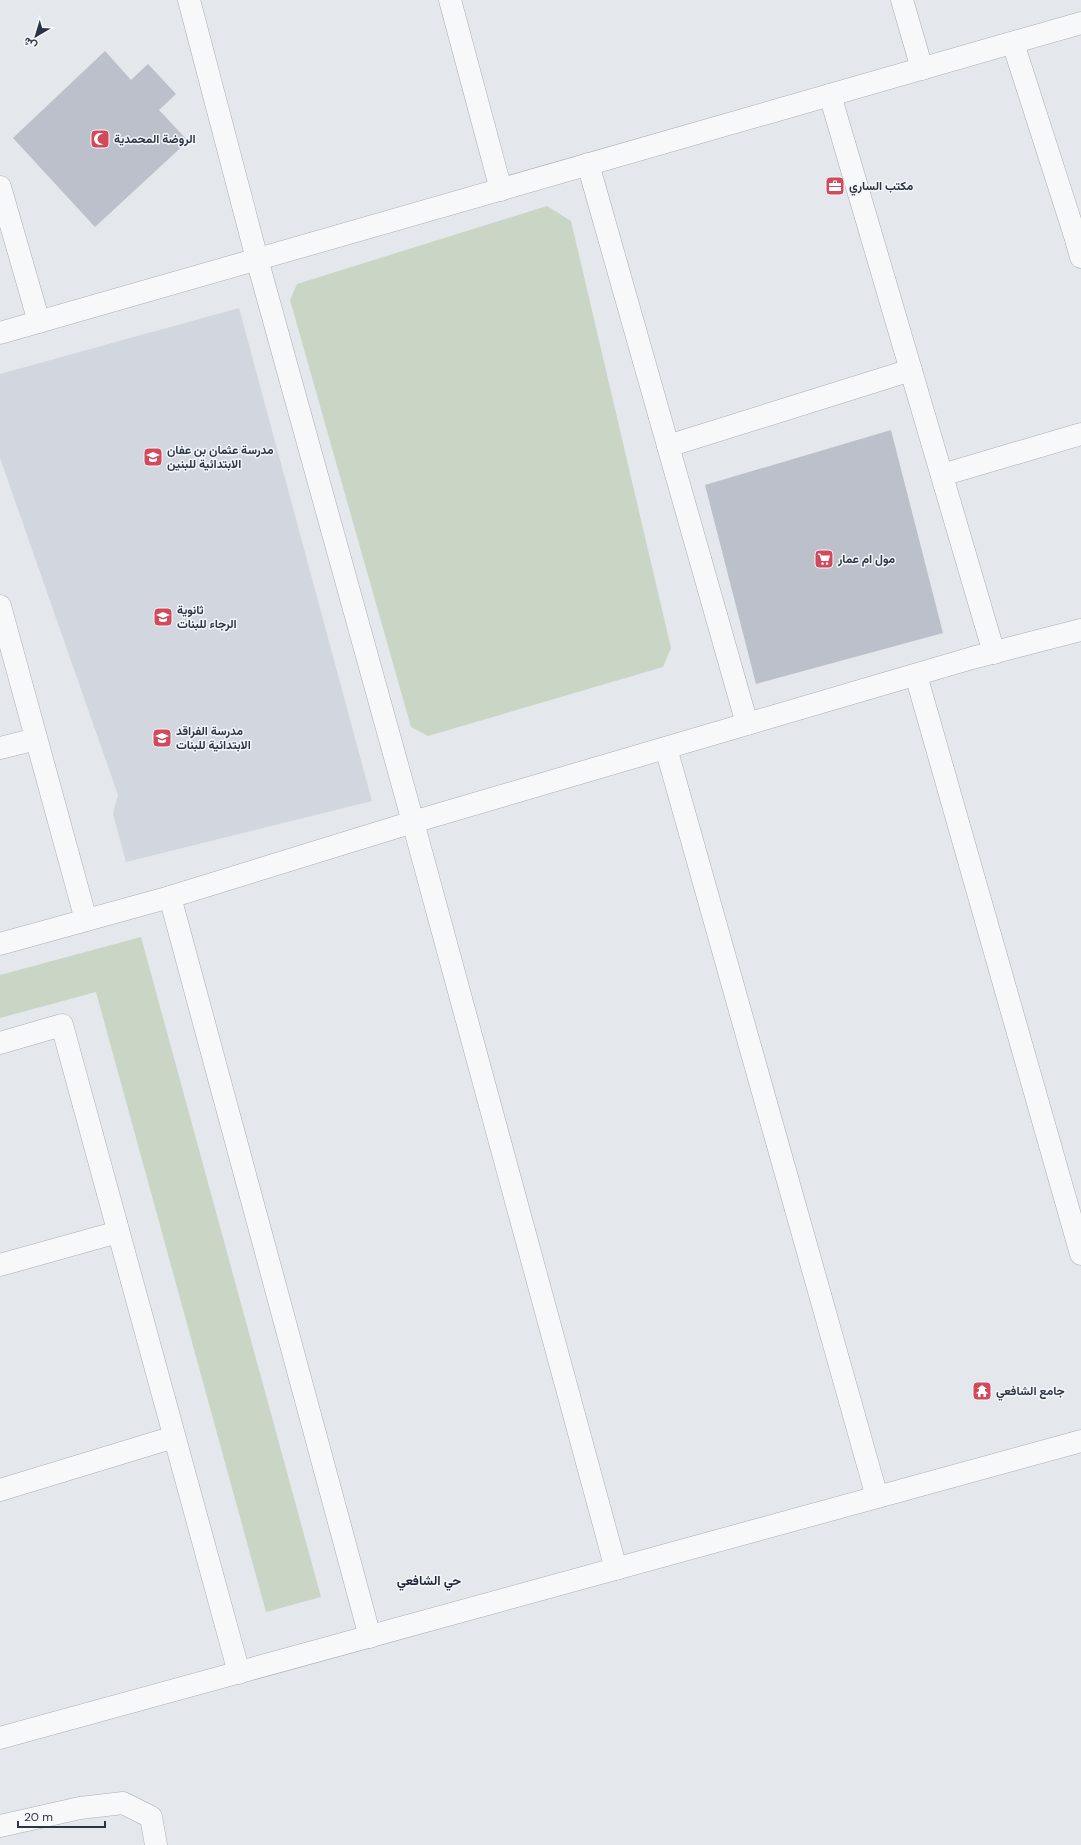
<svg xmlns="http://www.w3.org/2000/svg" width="1081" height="1845" viewBox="0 0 1081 1845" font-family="'DM Sans',Vazirmatn,sans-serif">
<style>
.built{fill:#d2d6de}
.green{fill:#c9d6c5}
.building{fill:#bbc0ca}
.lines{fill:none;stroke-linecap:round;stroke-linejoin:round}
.minor-casing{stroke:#a9aeb7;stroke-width:23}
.tertiary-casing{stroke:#a9aeb7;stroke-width:23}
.minor{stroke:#f7f8fa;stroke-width:22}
.tertiary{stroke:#f7f8fa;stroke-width:22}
.labels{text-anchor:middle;stroke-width:3;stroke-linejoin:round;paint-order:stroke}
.poi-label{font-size:12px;font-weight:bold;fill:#2b3445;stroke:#f4f6f9;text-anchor:start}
.neighbourhood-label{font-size:13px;font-weight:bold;fill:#1d2536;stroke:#f4f6f9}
</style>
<rect width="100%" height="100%" fill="#e4e7ec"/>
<!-- built -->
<path class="built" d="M239 308 372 801 126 862 113 814 118 795 0 458V374Z"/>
<!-- green -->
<g class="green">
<path d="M547 206 571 221 671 648 663 667 428 736 411 727 290 300 297 284Z"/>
<path d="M141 937 321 1597 266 1612 96 992 0 1018V975Z"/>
</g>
<!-- building -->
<g class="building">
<path d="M105 51 131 80 148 64 176 94 159 110 188 141 95 227 13 138Z"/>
<path d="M891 430 943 633 756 684 705 485Z"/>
</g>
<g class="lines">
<defs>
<g id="minor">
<path d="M189 0 257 259 413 822 616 1569"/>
<path d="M450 0 501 190"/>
<path d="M902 0 922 69"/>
<path d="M1013 43 1076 239 1081 238"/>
<path d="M830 95 994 653"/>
<path d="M588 164 747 724"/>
<path d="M0 187 39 322"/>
<path d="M1076 239 1081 257"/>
<path d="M668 446 911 370"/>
<path d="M942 475 1081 434"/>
<path d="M0 606 86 920"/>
<path d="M916 675 1081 1254"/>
<path d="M0 748 36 739"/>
<path d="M666 748 877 1497"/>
<path d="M170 897 370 1637"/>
<path d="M0 944 170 897 413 822 972 658 1081 630"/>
<path d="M0 1043 62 1025 239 1673"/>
<path d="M0 1265 118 1232"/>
<path d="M0 1490 174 1437"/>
<path d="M0 1826 80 1808 123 1803 151 1817 156 1845"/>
</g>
<g id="tertiary">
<path d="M0 333 1081 23"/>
<path d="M0 1738 1081 1441"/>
</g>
</defs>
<!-- minor casing -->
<use href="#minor" class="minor-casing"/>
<!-- tertiary casing -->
<use href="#tertiary" class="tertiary-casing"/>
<!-- minor -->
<use href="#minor" class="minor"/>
<!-- tertiary -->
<use href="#tertiary" class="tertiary"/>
</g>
<!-- icons -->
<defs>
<symbol id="mosque-square" viewBox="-11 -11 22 22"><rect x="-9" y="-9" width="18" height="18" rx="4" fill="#d1495b" stroke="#f4f6f9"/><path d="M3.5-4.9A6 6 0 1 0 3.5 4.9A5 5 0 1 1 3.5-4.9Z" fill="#fff"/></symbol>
<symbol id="office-square" viewBox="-11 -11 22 22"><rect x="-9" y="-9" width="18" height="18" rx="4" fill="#d1495b" stroke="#f4f6f9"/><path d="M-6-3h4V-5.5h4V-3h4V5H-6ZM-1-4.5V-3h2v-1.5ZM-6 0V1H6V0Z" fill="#fff"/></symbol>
<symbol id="school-square" viewBox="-11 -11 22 22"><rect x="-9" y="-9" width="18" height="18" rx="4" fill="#d1495b" stroke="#f4f6f9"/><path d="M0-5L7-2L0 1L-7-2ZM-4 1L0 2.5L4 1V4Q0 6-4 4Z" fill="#fff"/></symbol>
<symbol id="supermarket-square" viewBox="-11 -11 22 22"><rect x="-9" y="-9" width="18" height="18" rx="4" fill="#d1495b" stroke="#f4f6f9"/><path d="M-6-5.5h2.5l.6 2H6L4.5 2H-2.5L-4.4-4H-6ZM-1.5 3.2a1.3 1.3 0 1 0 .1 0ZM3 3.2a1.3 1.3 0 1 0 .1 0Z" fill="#fff"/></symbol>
<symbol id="temple-square" viewBox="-11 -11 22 22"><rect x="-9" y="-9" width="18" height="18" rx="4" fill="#d1495b" stroke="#f4f6f9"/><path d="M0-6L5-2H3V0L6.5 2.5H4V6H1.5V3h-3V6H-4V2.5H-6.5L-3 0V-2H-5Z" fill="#fff"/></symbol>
</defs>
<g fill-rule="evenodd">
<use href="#mosque-square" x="89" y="128" width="22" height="22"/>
<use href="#office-square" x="824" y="175" width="22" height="22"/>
<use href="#school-square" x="142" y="446" width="22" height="22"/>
<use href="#supermarket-square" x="813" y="548" width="22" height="22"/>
<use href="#school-square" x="152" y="606" width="22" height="22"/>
<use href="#school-square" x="151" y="727" width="22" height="22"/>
<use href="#temple-square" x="971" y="1380" width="22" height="22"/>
</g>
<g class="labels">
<!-- poi labels -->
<g class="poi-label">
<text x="114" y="143">الروضة المحمدية</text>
<text x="849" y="190">مكتب الساري</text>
<text x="167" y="454">مدرسة عثمان بن عفان<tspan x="167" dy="14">الابتدائية للبنين</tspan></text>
<text x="838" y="563">مول ام عمار</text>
<text x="177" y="614">ثانوية<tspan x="177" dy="14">الرجاء للبنات</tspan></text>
<text x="176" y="735">مدرسة الفراقد<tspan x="176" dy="14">الابتدائية للبنات</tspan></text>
<text x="996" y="1395">جامع الشافعي</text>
</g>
<!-- neighbourhood labels -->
<g class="neighbourhood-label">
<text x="429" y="1585">حي الشافعي</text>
</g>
</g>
<!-- north arrow -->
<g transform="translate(36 36) rotate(218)" stroke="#f4f6f9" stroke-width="3" paint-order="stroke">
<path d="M0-3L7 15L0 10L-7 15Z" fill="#2b3445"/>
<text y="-6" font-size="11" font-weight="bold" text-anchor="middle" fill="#2b3445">ش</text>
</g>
<!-- scale -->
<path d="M18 1821v6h87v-6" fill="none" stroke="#2b3445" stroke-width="2"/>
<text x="24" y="1821" font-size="12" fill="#2b3445" stroke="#f4f6f9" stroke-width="3" paint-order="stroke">20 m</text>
</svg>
